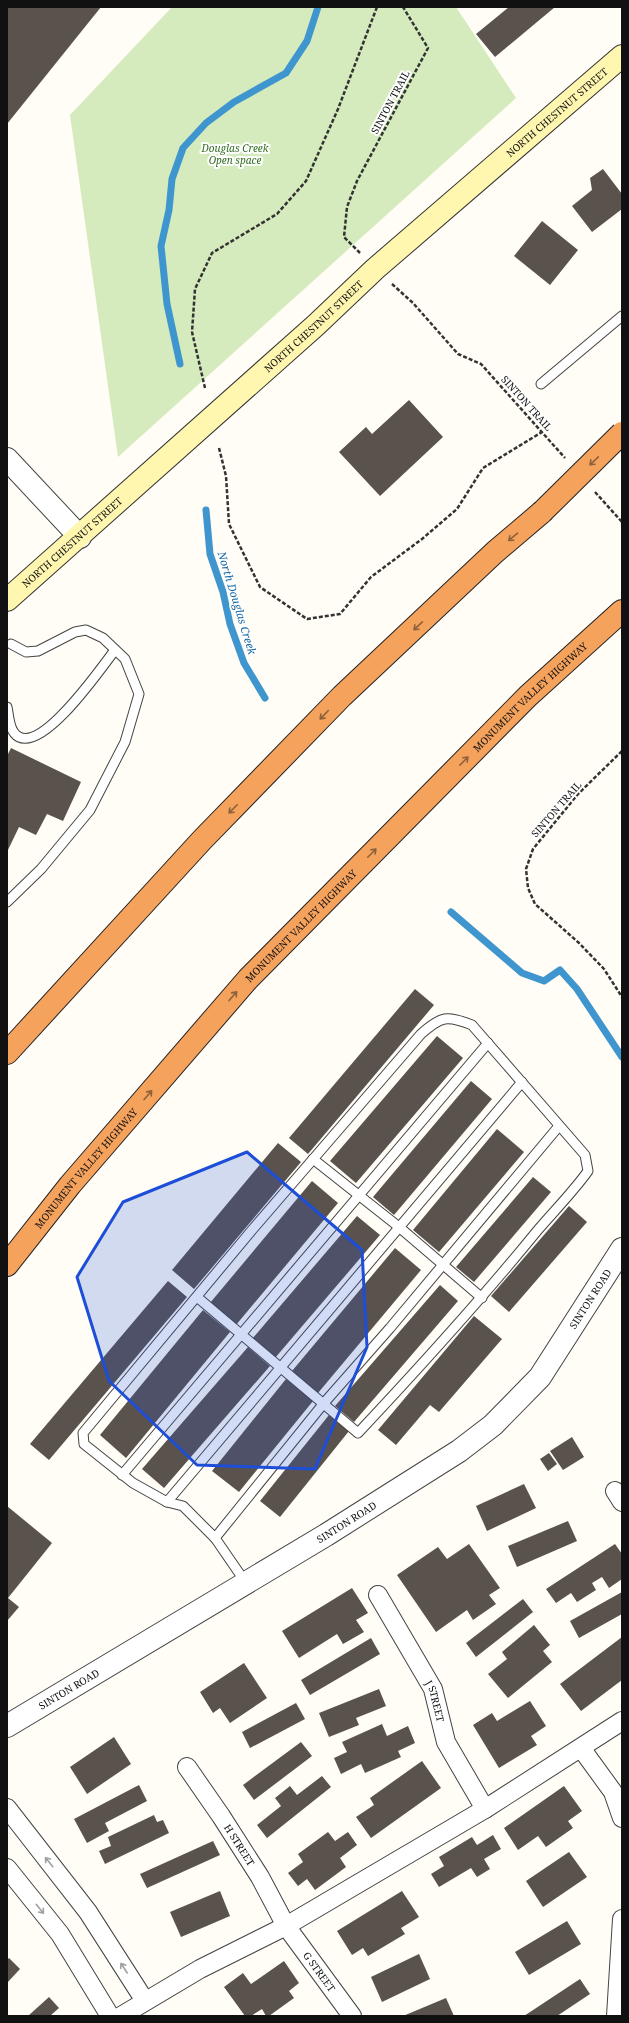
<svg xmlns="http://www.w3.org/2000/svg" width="629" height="2023" viewBox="0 0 629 2023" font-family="'Noto Serif',serif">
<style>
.park{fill:#d5ebbd}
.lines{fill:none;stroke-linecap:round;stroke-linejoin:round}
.stream{stroke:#3f96cf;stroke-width:7}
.building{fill:#5a524d}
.service-casing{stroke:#444;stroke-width:11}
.minor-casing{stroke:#444;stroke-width:20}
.tertiary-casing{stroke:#444;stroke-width:24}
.secondary-casing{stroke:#333;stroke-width:24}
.motorway-casing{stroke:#222;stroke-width:24}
.path{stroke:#333;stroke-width:2.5;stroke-dasharray:4 2;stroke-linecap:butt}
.service{stroke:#fff;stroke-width:9}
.minor{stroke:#fff;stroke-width:18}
.tertiary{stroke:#fff;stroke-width:22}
.secondary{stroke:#fff6b0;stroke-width:22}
.motorway{stroke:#f5a25d;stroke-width:22}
.motorway-bridge-casing{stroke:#222;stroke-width:24;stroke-linecap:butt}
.motorway-bridge{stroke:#f5a25d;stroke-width:22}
.oneway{stroke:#8e613b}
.oneway2{stroke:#a0a0a0}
.marked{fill:#1d4ed8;fill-opacity:0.2;stroke:#1d4ed8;stroke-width:3;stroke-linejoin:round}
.labels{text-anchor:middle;stroke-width:4;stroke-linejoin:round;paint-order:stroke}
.street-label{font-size:10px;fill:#111;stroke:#fff}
.park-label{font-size:10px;font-style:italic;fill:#2f6b1f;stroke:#fff}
.water-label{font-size:11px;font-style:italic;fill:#1768a6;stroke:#fff}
</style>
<rect width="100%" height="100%" fill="#fffdf5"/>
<!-- park -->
<path class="park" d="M172 7H456L516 98 118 457 70 115Z"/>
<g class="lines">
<!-- stream -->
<g class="stream">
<path d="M180 364 167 304 161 246 169 210 172 179 183 148 206 123 234 102 286 73 307 41 318 7"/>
<path d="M206 510 210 554 223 592 230 624 244 663 265 698"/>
<path d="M451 912 522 973 544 981 560 970 577 989 622 1057"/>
</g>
</g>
<!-- building -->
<g class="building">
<path d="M7 7H101L7 124Z"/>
<path d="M509 7H555L495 57 476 34Z"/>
<path d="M603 169 622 194V209L592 232 572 206 592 190 590 178Z"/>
<path d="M542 221 578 250 550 285 514 256Z"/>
<path d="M409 400 443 437 380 496 339 452 366 427 372 434Z"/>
<path d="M11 748 81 782 63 821 47 814 36 835 19 827 7 852V756Z"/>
<path d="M415 989 434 1005 308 1154 289 1138Z"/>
<path d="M437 1036 463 1058 356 1183 330 1161Z"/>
<path d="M471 1081 492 1099 394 1215 373 1197Z"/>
<path d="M497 1129 524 1152 439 1252 413 1230Z"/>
<path d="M278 1143 301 1162 194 1289 172 1270Z"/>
<path d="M533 1177 551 1192 474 1282 456 1267Z"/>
<path d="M312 1181 338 1203 236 1325 210 1303Z"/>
<path d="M569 1206 587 1222 509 1312 491 1296Z"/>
<path d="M357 1216 380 1235 275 1358 252 1339Z"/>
<path d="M395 1248 421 1270 318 1393 292 1371Z"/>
<path d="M168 1281 187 1297 49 1460 30 1444Z"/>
<path d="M440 1285 458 1301 354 1422 335 1406Z"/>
<path d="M203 1310 230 1332 126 1458 100 1435Z"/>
<path d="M474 1316 502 1339 439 1412 430 1405 396 1445 378 1430Z"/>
<path d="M248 1347 270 1366 164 1488 142 1469Z"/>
<path d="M286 1379 313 1401 239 1492 212 1471Z"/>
<path d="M329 1415 349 1431 280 1517 260 1501Z"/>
<path d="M572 1437 584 1457 563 1470 550 1451Z"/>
<path d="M549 1453 557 1464 548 1471 540 1459Z"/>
<path d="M524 1484 536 1508 487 1531 476 1506Z"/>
<path d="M7 1506 52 1543 8 1598 19 1607 7 1621Z"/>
<path d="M568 1521 577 1541 517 1567 508 1546Z"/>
<path d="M469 1544 500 1588 489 1595 496 1604 473 1620 467 1610 436 1632 397 1575 438 1547 447 1559Z"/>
<path d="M615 1544 622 1554V1579L609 1588 602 1577 592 1583 596 1590 577 1602 571 1593 556 1603 546 1589Z"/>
<path d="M352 1588 368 1613 356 1620 364 1632 343 1644 337 1634 299 1658 282 1631Z"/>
<path d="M622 1592V1614L579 1638 570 1621Z"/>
<path d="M523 1599 533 1612 476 1657 466 1643Z"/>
<path d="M534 1625 550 1645 543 1651 552 1662 508 1698 488 1674 507 1659 502 1652Z"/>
<path d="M622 1637V1680L581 1711 560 1684Z"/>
<path d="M371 1638 380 1654 310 1695 301 1680Z"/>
<path d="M244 1663 267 1698 230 1723 220 1708 213 1713 200 1692Z"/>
<path d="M379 1689 386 1706 356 1718 359 1725 329 1737 319 1713Z"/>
<path d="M530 1701 546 1726 531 1736 537 1745 499 1768 473 1725 492 1713 497 1721Z"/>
<path d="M296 1703 305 1719 250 1748 242 1732Z"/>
<path d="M382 1724 387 1736 408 1726 415 1743 398 1751 401 1757 365 1773 361 1764 341 1774 334 1758 347 1752 342 1742Z"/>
<path d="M114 1737 131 1764 87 1794 70 1767Z"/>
<path d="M301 1742 312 1756 254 1800 243 1785Z"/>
<path d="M422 1761 441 1788 371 1838 356 1817 374 1805 370 1798Z"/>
<path d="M322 1776 331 1787 267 1838 257 1825 281 1806 275 1798 290 1786 297 1795Z"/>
<path d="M139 1785 147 1801 105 1823 109 1831 87 1843 74 1819Z"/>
<path d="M564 1786 582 1811 568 1821 573 1828 546 1847 538 1836 518 1850 504 1828Z"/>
<path d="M154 1815 157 1822 163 1820 169 1833 105 1864 99 1851 111 1846 108 1837Z"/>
<path d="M328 1832 335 1841 348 1832 357 1845 340 1858 346 1867 315 1890 307 1879 298 1886 288 1873 303 1862 298 1854Z"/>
<path d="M493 1835 501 1849 484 1859 490 1869 477 1877 471 1868 439 1887 431 1874 444 1866 439 1857 472 1837 477 1845Z"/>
<path d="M213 1841 220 1855 147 1888 140 1874Z"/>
<path d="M569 1852 587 1877 543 1907 526 1881Z"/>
<path d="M220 1891 230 1916 181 1937 170 1912Z"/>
<path d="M402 1891 419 1917 401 1928 405 1934 368 1956 363 1948 352 1955 337 1931Z"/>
<path d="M567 1921 581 1944 529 1975 515 1952Z"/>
<path d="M419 1954 430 1979 382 2002 371 1977Z"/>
<path d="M9 1958 20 1969 7 1983V1960Z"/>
<path d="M284 1961 299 1983 289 1991 294 1998 269 2016H266L262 2009 251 2016H245L224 1987 243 1973 251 1984Z"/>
<path d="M580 1979 590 1994 557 2016H524Z"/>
<path d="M49 1997 59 2008 50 2016H28Z"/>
<path d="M446 1998 454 2016H403Z"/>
</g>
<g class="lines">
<defs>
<g id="service">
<path d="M541 384 622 316"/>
<path d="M7 707C9 716 9 732 19 737 45 750 101 668 115 650"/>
<path d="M7 902 41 869 90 810 125 742 139 694 125 659 103 638 86 630 75 632 38 651 26 652 11 644"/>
<path d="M313 1159 399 1227 482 1298"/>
<path d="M197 1297 358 1433C420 1367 480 1301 537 1231 554 1211 573 1192 588 1171L585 1155 472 1025C447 1015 441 1016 421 1034L252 1230 83 1433 84 1444 133 1483 167 1502 183 1506 215 1538 246 1583"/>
<path d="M122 1475 488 1043"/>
<path d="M167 1502 522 1082"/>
<path d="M215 1538 324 1403 390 1328 559 1126"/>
</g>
<g id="minor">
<path d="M615 1491 622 1502"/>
<path id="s1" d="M378 1595 433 1689 446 1742 485 1809"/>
<path d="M581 1748 613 1792 622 1818"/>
<path id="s2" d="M187 1767 221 1816 260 1877 286 1926 352 2016"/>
<path d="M7 1808 88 1912 145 2001"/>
<path d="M7 1868 60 1934 110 2016"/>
<path d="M121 2016 200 1969 286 1926 485 1809 622 1721"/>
<path d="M616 2016 622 1919"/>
</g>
<g id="tertiary">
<path d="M7 459 80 537"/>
<path id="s3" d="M7 1726 326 1535 459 1451 493 1425 540 1377 622 1249"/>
</g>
<g id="secondary">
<path id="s4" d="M7 600 316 325 375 269 622 56"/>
</g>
<g id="motorway">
<path d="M7 1053 202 840 342 696 495 552 542 512"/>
<path id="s5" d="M7 1265 70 1185 248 979 528 696 622 611"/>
</g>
</defs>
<!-- service casing -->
<use href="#service" class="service-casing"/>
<!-- minor casing -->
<use href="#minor" class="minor-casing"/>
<!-- tertiary casing -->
<use href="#tertiary" class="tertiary-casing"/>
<!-- secondary casing -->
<use href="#secondary" class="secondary-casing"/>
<!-- motorway casing -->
<use href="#motorway" class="motorway-casing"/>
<!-- path -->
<g class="path">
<path d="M360 253 344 237 347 207 357 181 428 48 403 7"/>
<path d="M392 284 413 303 458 354 481 364 565 458"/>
<path d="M205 388 192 332 195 289 212 253 277 214 306 181 338 109 377 7"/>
<path d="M219 448 226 476 229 524 260 587 307 619 340 614 371 577 422 539 457 509 483 468 542 432"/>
<path d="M595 492 622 522"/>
<path d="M622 751 578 794 533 849 526 869 528 888 535 904 579 943 604 969 622 997"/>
</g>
<!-- service -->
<use href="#service" class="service"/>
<!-- minor -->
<use href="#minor" class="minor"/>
<!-- tertiary -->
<use href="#tertiary" class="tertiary"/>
<!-- secondary -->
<use href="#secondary" class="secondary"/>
<!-- motorway -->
<use href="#motorway" class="motorway"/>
<defs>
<path id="motorway-bridge" d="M542 512 622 433"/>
</defs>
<!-- motorway-bridge casing -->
<use href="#motorway-bridge" class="motorway-bridge-casing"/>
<!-- motorway-bridge -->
<use href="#motorway-bridge" class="motorway-bridge"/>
</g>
<!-- one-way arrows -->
<defs><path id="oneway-shaft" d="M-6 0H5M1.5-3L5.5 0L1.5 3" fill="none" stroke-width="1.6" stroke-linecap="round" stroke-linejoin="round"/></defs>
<g class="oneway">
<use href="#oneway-shaft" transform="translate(594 461) rotate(136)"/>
<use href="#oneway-shaft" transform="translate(513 537) rotate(140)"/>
<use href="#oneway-shaft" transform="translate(418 626) rotate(137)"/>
<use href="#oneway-shaft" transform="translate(324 715) rotate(134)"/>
<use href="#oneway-shaft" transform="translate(464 761) rotate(-45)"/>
<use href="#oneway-shaft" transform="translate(233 809) rotate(135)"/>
<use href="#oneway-shaft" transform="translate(372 853) rotate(-45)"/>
<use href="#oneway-shaft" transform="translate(233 996) rotate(-49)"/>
<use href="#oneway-shaft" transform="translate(148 1095) rotate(-49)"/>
</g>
<g class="oneway2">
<use href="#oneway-shaft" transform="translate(49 1862) rotate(-129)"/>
<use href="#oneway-shaft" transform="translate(40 1909) rotate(51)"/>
<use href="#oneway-shaft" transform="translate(124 1968) rotate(-123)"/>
</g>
<!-- marked area -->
<path class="marked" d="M247 1152 362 1250 367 1347 315 1469 197 1465 109 1381 77 1277 123 1202Z"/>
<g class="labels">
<!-- street labels -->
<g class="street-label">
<text transform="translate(390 102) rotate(-62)" y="4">SINTON TRAIL</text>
<text dy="4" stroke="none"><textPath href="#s4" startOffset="735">NORTH CHESTNUT STREET</textPath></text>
<text dy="4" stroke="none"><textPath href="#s4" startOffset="411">NORTH CHESTNUT STREET</textPath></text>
<text transform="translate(527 403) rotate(48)" y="4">SINTON TRAIL</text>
<text dy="4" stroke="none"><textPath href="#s4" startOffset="87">NORTH CHESTNUT STREET</textPath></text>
<text dy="4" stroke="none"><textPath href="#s5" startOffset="773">MONUMENT VALLEY HIGHWAY</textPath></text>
<text transform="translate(556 809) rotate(-49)" y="4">SINTON TRAIL</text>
<text dy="4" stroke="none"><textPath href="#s5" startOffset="449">MONUMENT VALLEY HIGHWAY</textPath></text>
<text dy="4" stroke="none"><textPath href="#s5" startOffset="125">MONUMENT VALLEY HIGHWAY</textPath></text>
<text dy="4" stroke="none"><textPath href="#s3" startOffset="732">SINTON ROAD</textPath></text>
<text dy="4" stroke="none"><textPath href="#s3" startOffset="396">SINTON ROAD</textPath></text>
<text dy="4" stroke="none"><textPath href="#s3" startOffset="72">SINTON ROAD</textPath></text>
<text dy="4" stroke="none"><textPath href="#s1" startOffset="121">J STREET</textPath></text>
<text dy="4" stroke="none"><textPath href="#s2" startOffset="94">H STREET</textPath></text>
<text dy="4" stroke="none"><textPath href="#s2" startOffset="244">G STREET</textPath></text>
</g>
<!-- park labels -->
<g class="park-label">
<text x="235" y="152">Douglas Creek<tspan x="235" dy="12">Open space</tspan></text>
</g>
<!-- water labels -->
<g class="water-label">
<text transform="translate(237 603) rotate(73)" y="4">North Douglas Creek</text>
</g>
</g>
<!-- border -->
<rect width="629" height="2023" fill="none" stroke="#111111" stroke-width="16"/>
</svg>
